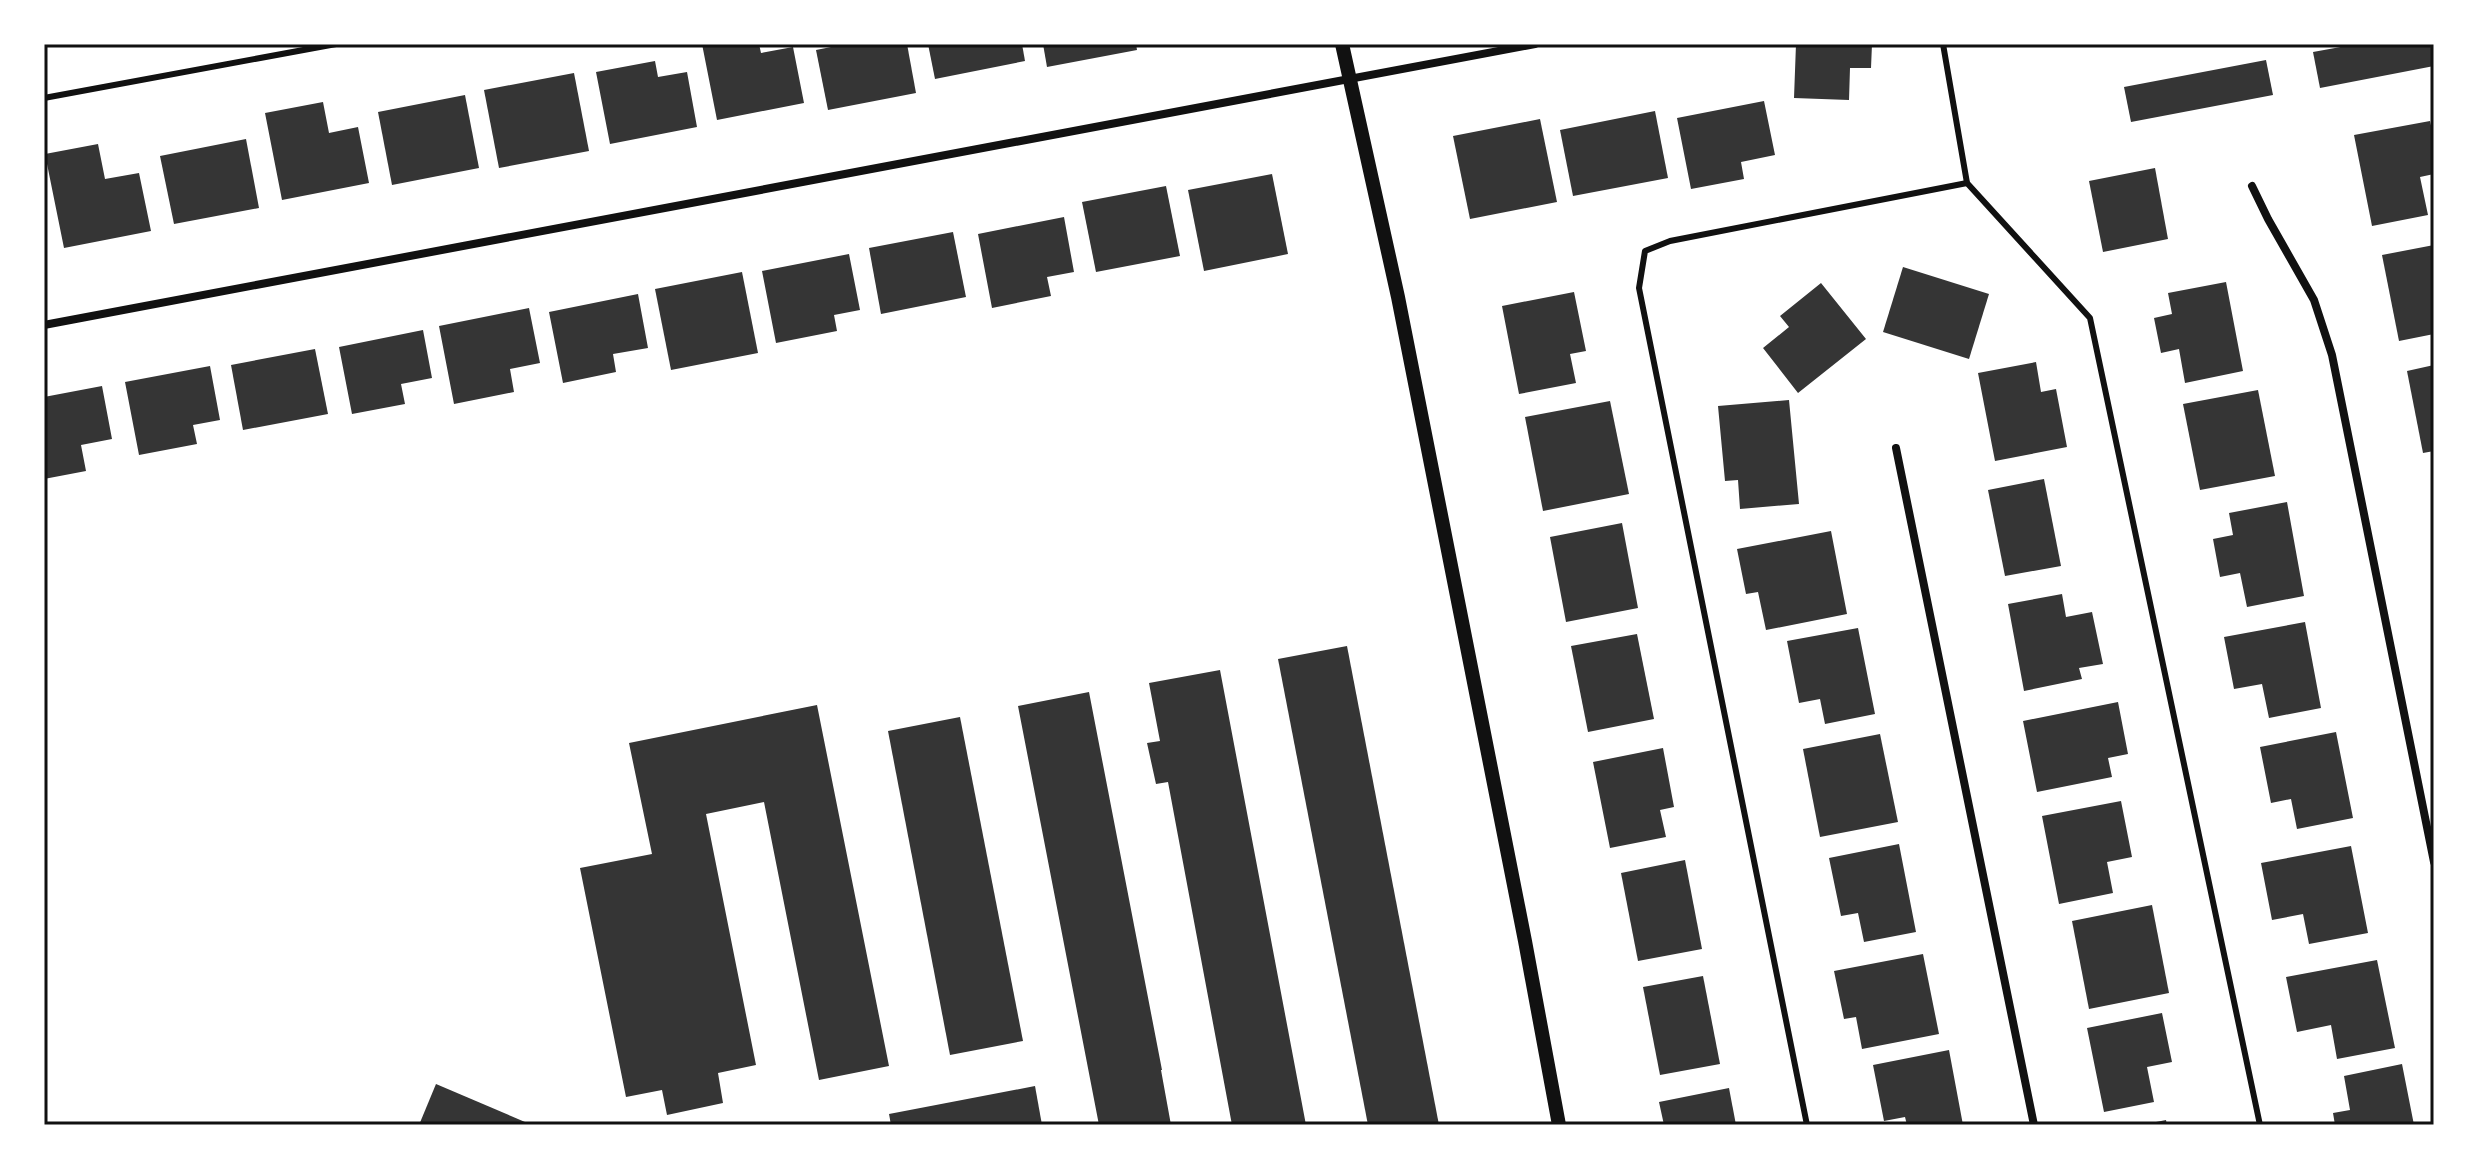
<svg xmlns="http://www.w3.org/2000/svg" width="2478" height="1169" viewBox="0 0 2478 1169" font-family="'Work Sans',sans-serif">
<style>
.building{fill:#353535}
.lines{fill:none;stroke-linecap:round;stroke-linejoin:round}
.service{stroke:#111;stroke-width:6}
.minor{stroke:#111;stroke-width:8}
.tertiary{stroke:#111;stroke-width:14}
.neatline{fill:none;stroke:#111;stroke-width:3}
</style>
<rect width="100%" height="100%" fill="#fff"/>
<!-- building -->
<g class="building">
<path d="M702 44H759L761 53 793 47 804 103 717 120Z"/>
<path d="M846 44H907L916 93 828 110 816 50Z"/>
<path d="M928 44H1022L1025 61 935 79Z"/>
<path d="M1043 44H1136L1137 50 1047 67Z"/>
<path d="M1796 44H1872L1871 68H1850L1849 100 1794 98Z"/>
<path d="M2357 44H2434V66L2320 88 2313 52Z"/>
<path d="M2266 60 2273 95 2131 122 2124 87Z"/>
<path d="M655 61 658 77 687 72 697 127 610 144 596 72Z"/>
<path d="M574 73 589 151 499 168 484 90Z"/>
<path d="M465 95 479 168 392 185 378 112Z"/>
<path d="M1764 101 1775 155 1741 162 1744 179 1691 189 1677 118Z"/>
<path d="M323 102 329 133 358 127 369 183 282 200 265 113Z"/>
<path d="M1655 111 1668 178 1573 196 1560 130Z"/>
<path d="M1540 119 1557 202 1470 219 1453 136Z"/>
<path d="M2430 121 2434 139V174L2420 177 2428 215 2372 226 2354 135Z"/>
<path d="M246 139 259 208 174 224 160 156Z"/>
<path d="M98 144 105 179 139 173 151 231 64 248 45 154Z"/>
<path d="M2155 168 2168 239 2103 252 2089 181Z"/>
<path d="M1272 174 1288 254 1204 271 1188 190Z"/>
<path d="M1166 186 1180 256 1096 272 1082 202Z"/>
<path d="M1064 217 1074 272 1047 277 1051 296 992 308 978 234Z"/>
<path d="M953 232 966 297 881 314 869 248Z"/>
<path d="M2434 245V334L2399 341 2382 255Z"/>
<path d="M849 254 860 310 834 315 837 331 776 343 762 271Z"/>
<path d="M1903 267 1989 294 1969 359 1883 332Z"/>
<path d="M742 272 758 353 671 370 655 289Z"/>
<path d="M2226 282 2243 371 2185 383 2179 349 2161 353 2154 318 2172 314 2168 293Z"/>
<path d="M1821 283 1866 339 1798 393 1763 348 1789 327 1780 316Z"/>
<path d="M1574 292 1586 351 1570 354 1576 383 1519 394 1502 306Z"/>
<path d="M638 294 648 348 613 354 616 372 563 383 549 312Z"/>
<path d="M529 308 540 363 510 369 514 392 454 404 439 326Z"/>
<path d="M423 330 432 378 401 384 405 404 352 414 339 347Z"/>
<path d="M315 349 328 414 243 430 231 365Z"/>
<path d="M2036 362 2041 392 2056 389 2067 447 1995 461 1978 373Z"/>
<path d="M2434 365V451L2423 453 2407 371Z"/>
<path d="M210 366 220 420 193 425 197 444 139 455 125 382Z"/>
<path d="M102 386 112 439 81 445 86 471 44 479V397Z"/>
<path d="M2258 390 2275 476 2200 490 2183 404Z"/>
<path d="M1789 400 1799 504 1740 509 1738 480 1725 481 1718 406Z"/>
<path d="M1610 401 1629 494 1543 511 1525 417Z"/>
<path d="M2044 479 2061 566 2005 576 1988 490Z"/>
<path d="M2287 502 2304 596 2247 607 2240 573 2220 577 2213 539 2233 535 2229 513Z"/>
<path d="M1622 523 1638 608 1566 622 1550 537Z"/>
<path d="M1831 531 1847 614 1766 630 1758 592 1746 594 1737 549Z"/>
<path d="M2062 594 2066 617 2092 612 2103 664 2079 668 2082 679 2024 691 2008 604Z"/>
<path d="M2305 622 2321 708 2269 718 2262 684 2234 689 2224 637Z"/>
<path d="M1858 628 1875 714 1825 724 1820 699 1799 703 1787 641Z"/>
<path d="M1637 634 1654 719 1588 732 1571 646Z"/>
<path d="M1347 646 1439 1125H1368L1278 659Z"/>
<path d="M1220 670 1306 1125H1232L1168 782 1156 784 1147 743 1160 741 1149 683Z"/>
<path d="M1089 692 1162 1070H1161L1171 1125H1099L1018 706Z"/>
<path d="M2118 702 2128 754 2108 758 2112 777 2037 792 2023 721Z"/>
<path d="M817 705 889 1066 819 1080 764 802 706 814 756 1065 718 1073 723 1103 667 1115 662 1090 626 1097 580 868 652 854 629 743Z"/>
<path d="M960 717 1023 1041 950 1055 888 731Z"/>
<path d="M2336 732 2353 818 2297 829 2291 799 2271 803 2260 747Z"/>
<path d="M1880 734 1898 822 1820 837 1803 749Z"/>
<path d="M1663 748 1674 807 1660 810 1666 837 1610 848 1593 762Z"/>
<path d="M2121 801 2132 857 2107 862 2113 893 2059 904 2042 816Z"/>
<path d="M1899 844 1916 932 1864 942 1858 913 1841 916 1829 858Z"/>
<path d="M2351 846 2368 933 2309 944 2303 914 2272 920 2261 863Z"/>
<path d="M1685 860 1702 949 1638 961 1621 873Z"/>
<path d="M2152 905 2169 993 2089 1009 2072 921Z"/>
<path d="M1923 954 1939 1034 1862 1049 1856 1017 1844 1019 1834 971Z"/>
<path d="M2377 960 2395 1048 2337 1059 2331 1025 2297 1032 2286 977Z"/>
<path d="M1703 976 1720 1064 1660 1075 1643 987Z"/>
<path d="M2162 1013 2172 1062 2147 1067 2154 1102 2104 1112 2087 1028Z"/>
<path d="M1949 1050 1963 1125H1907L1905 1117 1884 1121 1873 1065Z"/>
<path d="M2402 1064 2414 1125H2335L2333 1113 2350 1110 2344 1076Z"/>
<path d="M436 1084 532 1125H419Z"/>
<path d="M1035 1086 1042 1125H891L889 1114Z"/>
<path d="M1729 1088 1736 1125H1664L1659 1102Z"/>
<path d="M2166 1120 2167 1125H2146V1124Z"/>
</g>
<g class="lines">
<!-- service -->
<g class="service">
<path d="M1943 44 1967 183 2090 318 2260 1125"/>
<path d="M44 98 336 44"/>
<path d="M1807 1125 1639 288 1645 251 1670 241 1967 183"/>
</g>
<!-- minor -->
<g class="minor">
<path d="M2252 186 2268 219 2314 300 2332 355 2434 862"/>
<path d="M44 325 1535 44"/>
<path d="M1896 448 2034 1125"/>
</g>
<!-- tertiary -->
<path class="tertiary" d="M1342 44 1398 297 1525 941 1559 1125"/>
</g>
<!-- border -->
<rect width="2478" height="1169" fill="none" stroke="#ffffff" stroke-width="92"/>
<rect x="46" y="46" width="2386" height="1077" class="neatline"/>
</svg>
